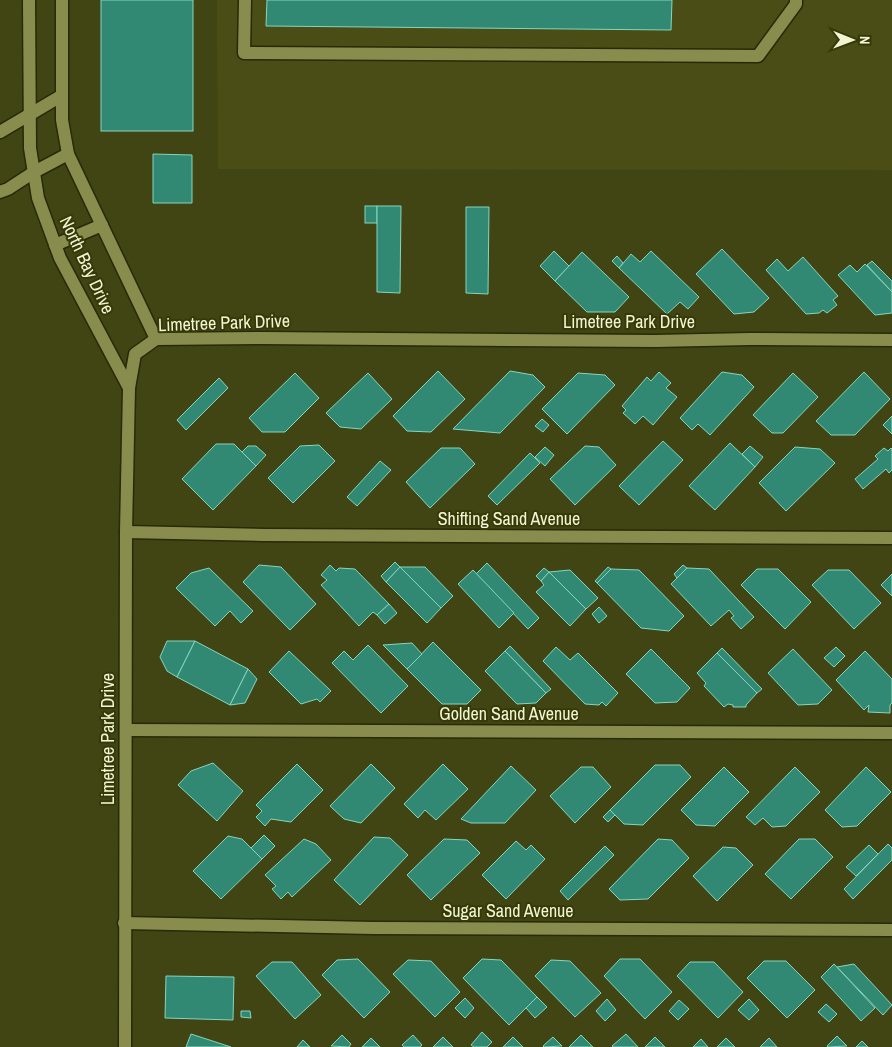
<svg xmlns="http://www.w3.org/2000/svg" width="892" height="1047" viewBox="0 0 892 1047" font-family="'Archivo Narrow',sans-serif">
<style>
.built{fill:#4a4e16}
.building{fill:#318973;stroke:#86d6be}
.lines{fill:none;stroke-linecap:round;stroke-linejoin:round}
.minor-casing{stroke:#282a08;stroke-width:15}
.minor{stroke:#888d4e;stroke-width:12}
.labels{text-anchor:middle;stroke-width:4;stroke-linejoin:round;paint-order:stroke}
.street-label{font-size:18px;fill:#f1f5d4;stroke:#373a07}
</style>
<rect width="100%" height="100%" fill="#414514"/>
<!-- built -->
<path class="built" d="M217 0H892V170L218 169Z"/>
<!-- building -->
<g class="building">
<rect x="101" y="0" width="92" height="131"/>
<path d="M267 0H672L671 30 266 26Z"/>
<path d="M153 154 192 155V203H153Z"/>
<rect x="365" y="206" width="12" height="17"/>
<path d="M377 206H401L400 293 377 292Z"/>
<path d="M466 207H489L488 294 466 293Z"/>
<path d="M722 249 769 298 754 312 734 314 696 274Z"/>
<path d="M554 251 569 266 555 281 540 266Z"/>
<path d="M651 251 699 297 688 309 680 302 667 314 619 268 631 254 640 262Z"/>
<path d="M582 252 629 297 615 312H587L555 281Z"/>
<path d="M617 256 623 263 619 268 612 261Z"/>
<path d="M803 257 838 296 833 300 837 305 827 313 823 310 819 313 806 314 766 270 777 259 788 271Z"/>
<path d="M872 261 892 281V292L867 265Z"/>
<path d="M865 264 892 292V313L875 315 838 275 850 265 857 272Z"/>
<path d="M438 371 465 399 431 432 407 431 393 416Z"/>
<path d="M510 371 533 375 545 387 500 433 453 429Z"/>
<path d="M659 372 671 383 666 388 677 397 653 425 643 416 635 424 623 413 626 410 622 406 647 377 651 381Z"/>
<path d="M722 372 742 375 754 387 710 435 698 424 692 430 680 418Z"/>
<path d="M864 372 890 399 855 435H831L816 421Z"/>
<path d="M295 373 319 398 285 432H262L249 418Z"/>
<path d="M368 373 392 399 361 429 340 427 326 413Z"/>
<path d="M578 373 605 375 615 385 567 434 542 409Z"/>
<path d="M793 373 818 397 783 433H772L753 415Z"/>
<path d="M219 378 228 388 186 430 177 420Z"/>
<path d="M892 416V434L883 425Z"/>
<path d="M542 419 549 425 543 432 535 426Z"/>
<path d="M663 441 683 460 639 505 619 486Z"/>
<path d="M730 443 755 467 715 510 689 486Z"/>
<path d="M216 444H234L256 466 213 510 182 479Z"/>
<path d="M319 445 335 461 293 503 268 478 300 446Z"/>
<path d="M248 446H256L266 455 256 466 242 452Z"/>
<path d="M585 446 599 447 616 465 575 505 550 479Z"/>
<path d="M750 446 763 457 755 467 742 454Z"/>
<path d="M545 447 554 455 545 466 535 457Z"/>
<path d="M795 447 820 449 835 463 786 511 759 483Z"/>
<path d="M441 448H460L475 464 430 508 406 482Z"/>
<path d="M884 448 888 451 891 448 892 449V470L889 473 886 469 863 489 855 479 878 459 875 456Z"/>
<path d="M530 453 540 463 497 505 488 496Z"/>
<path d="M380 461 391 470 357 506 347 497Z"/>
<path d="M395 562 400 567 386 582 381 576Z"/>
<path d="M487 563 539 618 528 629 476 574Z"/>
<path d="M259 565 281 567 316 604 290 630 243 582Z"/>
<path d="M330 565 336 571 339 568 355 569 389 604 377 615 373 612 359 626 321 585 327 580 321 575Z"/>
<path d="M683 565 687 568 677 578 674 574Z"/>
<path d="M400 567 441 608 427 623 386 582Z"/>
<path d="M400 567H425L453 596 441 608Z"/>
<path d="M608 567 611 569 597 583 595 581Z"/>
<path d="M209 568 253 611 241 623 230 611 215 626 176 588 191 573Z"/>
<path d="M544 568 549 572 541 581 536 576Z"/>
<path d="M687 568 709 569 754 617 741 629 731 618 734 616 729 610 711 626 671 584Z"/>
<path d="M611 569 639 570 684 616 669 631 641 628 597 583Z"/>
<path d="M757 569H778L811 602 785 629 741 585Z"/>
<path d="M473 570 514 613 499 628 458 584Z"/>
<path d="M570 570 598 598 586 609 549 572Z"/>
<path d="M828 570H849L881 603 854 629 812 585Z"/>
<path d="M549 572 586 609 570 626 536 592 544 585 541 581Z"/>
<path d="M892 574V596L881 585Z"/>
<path d="M389 604 397 613 385 624 377 615Z"/>
<path d="M599 607 607 616 599 623 592 614Z"/>
<path d="M167 641H195L177 677 167 671 160 657Z"/>
<path d="M195 641 248 669 230 705 177 677Z"/>
<path d="M433 642 481 690 467 704H442L407 669Z"/>
<path d="M412 643 422 654 407 669 383 645Z"/>
<path d="M368 645 408 686 381 713 332 663 344 651 353 660Z"/>
<path d="M510 646 551 689 546 693 505 651Z"/>
<path d="M556 647 570 660 578 653 618 693 606 706 602 702 599 705 585 704 543 661Z"/>
<path d="M836 647 845 656 834 667 824 658Z"/>
<path d="M722 648 762 689 757 693 717 653Z"/>
<path d="M651 649 690 688 677 702 655 703 626 674Z"/>
<path d="M793 649 832 690 818 704 798 705 768 673Z"/>
<path d="M289 651 331 691 320 702 317 699 301 704 269 672Z"/>
<path d="M505 651 546 693 536 703 517 704 485 671Z"/>
<path d="M865 651 892 679V703L890 705V713L868 712 869 705 864 710 836 680Z"/>
<path d="M717 653 757 693 746 705V707H733V705L728 704 724 707 704 686 706 683 697 673Z"/>
<path d="M248 669 257 679 245 703 230 705Z"/>
<path d="M213 763 243 791 217 821 178 785 191 771Z"/>
<path d="M297 764 323 790 291 822 271 819 265 826 256 817 262 811 256 805Z"/>
<path d="M371 764 395 788 361 823 344 819 330 806Z"/>
<path d="M443 764 468 789 436 820 425 810 418 818 404 804Z"/>
<path d="M655 765H680L691 777 643 825 624 824 610 810Z"/>
<path d="M511 766 536 790 505 823H471L461 819Z"/>
<path d="M581 767H593L611 787 575 823 550 796Z"/>
<path d="M724 767 749 792 715 826 696 825 681 810Z"/>
<path d="M795 767 820 792 786 826 772 827 763 818 755 825 746 817Z"/>
<path d="M866 767 891 792 857 826 842 827 825 810Z"/>
<path d="M610 810 615 815 608 822 603 817Z"/>
<path d="M264 835 275 846 262 859 251 848Z"/>
<path d="M228 836 242 839 262 859 221 899 193 871Z"/>
<path d="M374 837 390 838 408 855 360 905 334 880Z"/>
<path d="M304 839 316 844 331 860 292 897 288 892 281 899 272 889 276 886 265 875Z"/>
<path d="M444 839 467 840 480 853 431 900 407 875Z"/>
<path d="M658 839 672 840 689 858 648 899 620 900 609 889Z"/>
<path d="M799 839H815L833 857 791 899 765 874Z"/>
<path d="M516 841 526 850 531 845 545 859 506 899 482 875Z"/>
<path d="M888 844 892 848V860L853 899 844 889Z"/>
<path d="M869 845 878 854 856 876 846 867Z"/>
<path d="M605 846 614 855 568 900 560 891Z"/>
<path d="M723 847 736 848 753 865 717 901 693 876Z"/>
<path d="M358 959 390 992 364 1018 322 975 337 960Z"/>
<path d="M482 959 501 960 537 997 509 1025 463 978Z"/>
<path d="M620 959H640L672 992 645 1019 604 976Z"/>
<path d="M408 960 431 961 460 992 435 1017 393 974Z"/>
<path d="M551 960 570 961 601 993 575 1017 535 976Z"/>
<path d="M764 961H786L815 990 787 1018 747 978Z"/>
<path d="M272 962H292L321 995 295 1019 256 976Z"/>
<path d="M690 962H714L743 992 718 1018 677 976Z"/>
<path d="M834 964 875 1008 861 1021 821 977Z"/>
<path d="M854 964 892 1005 883 1015 837 967Z"/>
<path d="M166 976 234 977 233 1020 165 1018Z"/>
<path d="M537 997 547 1007 535 1018 526 1008Z"/>
<path d="M465 998 474 1008 465 1018 455 1008Z"/>
<path d="M607 999 616 1010 605 1021 596 1011Z"/>
<path d="M749 999 759 1010 749 1020 738 1010Z"/>
<path d="M679 1000 689 1009 678 1020 669 1011Z"/>
<path d="M826 1004 837 1014 829 1022 818 1012Z"/>
<path d="M241 1011H250L251 1018 241 1017Z"/>
<path d="M482 1032 492 1042 487 1047H474L471 1045Z"/>
<path d="M191 1034 231 1047H186Z"/>
<path d="M626 1034 638 1047H613L612 1046Z"/>
<path d="M342 1035 351 1044 349 1047 331 1046Z"/>
<path d="M413 1035 422 1045 420 1047H404L402 1045Z"/>
<path d="M581 1035 593 1047H569Z"/>
<path d="M837 1036 847 1046 828 1047 827 1046Z"/>
<path d="M443 1037 453 1047H433Z"/>
<path d="M513 1037 523 1047H503Z"/>
<path d="M553 1037 562 1046 544 1047 543 1046Z"/>
<path d="M655 1037 665 1047H645Z"/>
<path d="M371 1038 380 1047H362Z"/>
<path d="M726 1038 735 1047H717Z"/>
<path d="M769 1038 777 1047H760Z"/>
<path d="M701 1039 708 1047H693Z"/>
<path d="M303 1040 310 1047H297Z"/>
<path d="M862 1041 868 1047H856Z"/>
</g>
<g class="lines">
<defs>
<g id="minor">
<path d="M29 0 30 148 38 198 60 258 129 388"/>
<path d="M62 0V120L68 154 156 339"/>
<path d="M245 0 244 53 758 56 796 4V0"/>
<path d="M0 132 61 96"/>
<path d="M0 192 8 189 34 172 68 154"/>
<path d="M55 245 102 225"/>
<path d="M126 532 264 535 892 538"/>
<path d="M126 730 892 733"/>
<path d="M124 923 373 928 892 930"/>
<path d="M125 1047 126 532 129 388 135 354 156 339 261 338 655 341 750 339 892 340"/>
</g>
</defs>
<!-- minor casing -->
<use href="#minor" class="minor-casing"/>
<!-- minor -->
<use href="#minor" class="minor"/>
</g>
<g class="labels">
<!-- street labels -->
<g class="street-label">
<text transform="translate(87 265) rotate(65)" y="6">North Bay Drive</text>
<text x="629" y="328">Limetree Park Drive</text>
<text transform="translate(224 323) rotate(-2)" y="6">Limetree Park Drive</text>
<text x="509" y="525">Shifting Sand Avenue</text>
<text x="509" y="720">Golden Sand Avenue</text>
<text transform="translate(108 739) rotate(-90)" y="6">Limetree Park Drive</text>
<text x="508" y="917">Sugar Sand Avenue</text>
</g>
</g>
<!-- north arrow -->
<g transform="translate(852 40) rotate(91)" stroke="#373a07" stroke-width="4" paint-order="stroke">
<path d="M0-4L9 19L0 12L-9 19Z" fill="#f1f5d4"/>
<text y="-8" font-size="14" font-weight="bold" text-anchor="middle" fill="#f1f5d4">N</text>
</g>
</svg>
